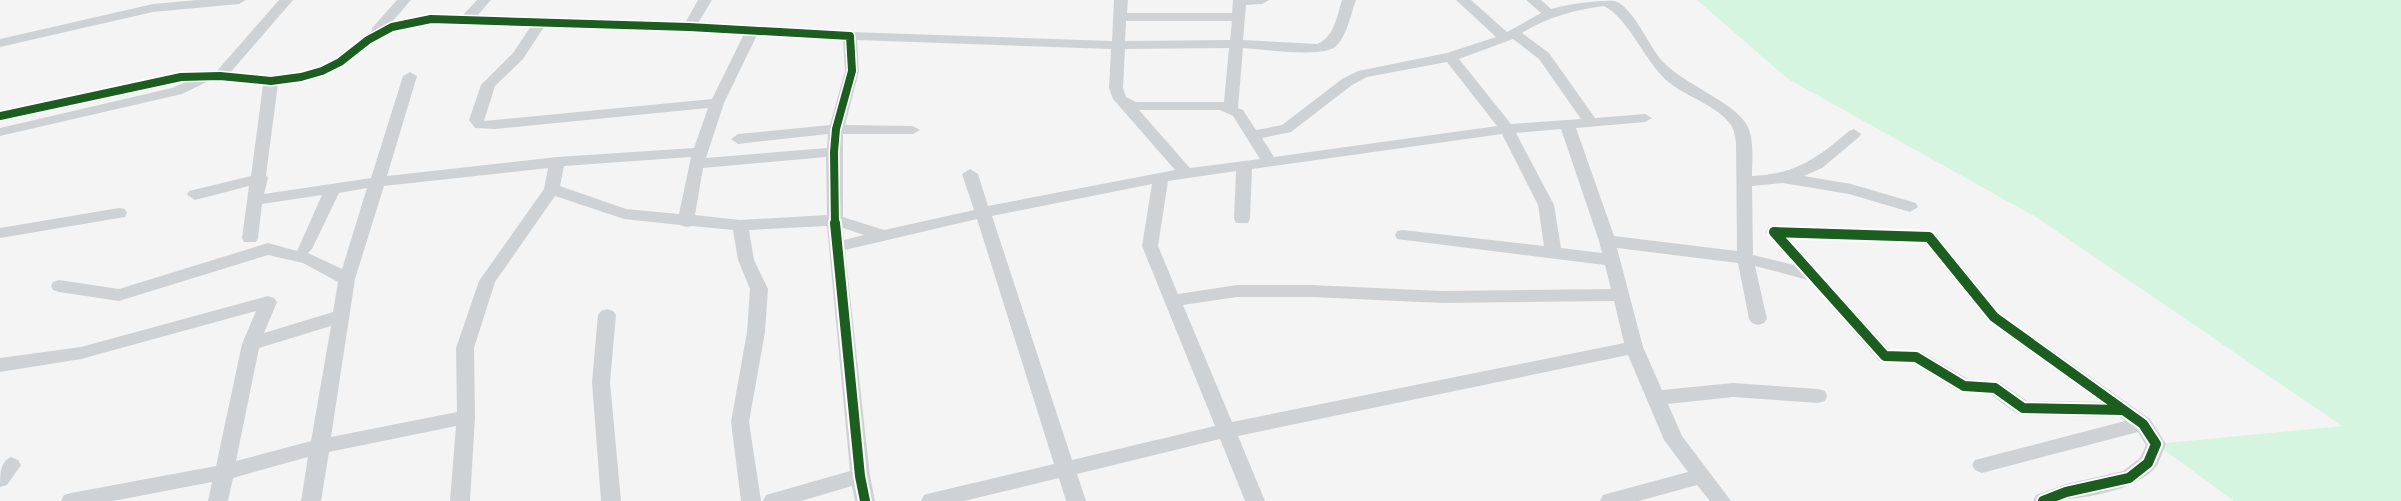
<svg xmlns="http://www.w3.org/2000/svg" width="2401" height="501" viewBox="0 0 2401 501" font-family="Arial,sans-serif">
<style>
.green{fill:#d6f5e0}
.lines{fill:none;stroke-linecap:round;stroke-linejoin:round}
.street{fill:#cfd2d5;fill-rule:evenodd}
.cycleway-far1-casing{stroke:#fff;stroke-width:11}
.cycleway-casing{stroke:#fff;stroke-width:14}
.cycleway-far1{stroke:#1b5e20;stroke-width:8}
.cycleway{stroke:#1b5e20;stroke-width:10}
</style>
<rect width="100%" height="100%" fill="#f4f4f4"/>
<!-- green -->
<path class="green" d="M1697 0H2401V501H2234L2156 444 2342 426 2036 217 1788 79Z"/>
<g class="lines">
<!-- street -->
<g class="street">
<path d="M197 0H246L239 4 153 12 0 47V39L153 4Z"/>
<path d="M279 0H293L230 73C266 76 305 80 337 58 349 50 359 40 371 33L372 28 397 0H411L391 23 431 15 462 16 477 0H491L477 16 685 23 698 0H712L698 23 850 32 1112 41 1114 0H1128L1127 13H1232L1233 0H1269L1262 4 1246 5 1243 40 1317 44C1334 38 1337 16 1342 0H1356C1351 13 1347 37 1335 47 1320 58 1263 49 1243 48L1238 108 1243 110 1256 130 1282 125 1342 79 1358 71 1447 53 1496 37 1456 0H1471L1507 32 1541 13 1526 0H1541L1551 9C1570 4 1596 0 1615 1 1635 9 1648 46 1663 62 1686 85 1729 100 1745 122 1755 136 1752 159 1752 176 1796 174 1816 159 1849 131L1854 129 1861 134 1859 137 1822 168 1804 176 1851 184 1916 203 1918 207 1910 212 1849 194 1783 183 1752 186 1753 255 1794 265 1766 232 1768 228 1774 227 1935 233 2000 313 2150 419 2166 444C2162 452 2160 463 2154 469 2129 495 2067 501 2033 501L2036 495 2066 484 2123 471 2140 458 2146 445 2138 432 1982 473 1975 470 1972 465 1975 460 2125 421 2120 417 2023 415 2016 413 1991 395 1958 391 1913 363 1879 361 1808 280 1755 266 1767 319 1764 323 1758 325 1752 323 1749 319 1738 263 1617 248 1643 347 1662 390 1733 383 1818 389 1825 391 1827 396 1825 401 1818 403 1733 397 1668 404 1682 436 1731 501H1710L1697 485 1639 501H1600L1603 495 1610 493 1688 472 1664 440 1628 355 1238 436 1265 501H1245L1220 439 1077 474 1086 501H1066L1059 478 964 501H921L924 495 931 493 1054 464 977 219 845 250 870 476 875 501H855L852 486 801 501H763L766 495 850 471 827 226 749 230 754 260 768 289 765 332 749 422 761 501H741L731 422 747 332 750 289 738 260 733 230 692 226 686 227 680 225 624 219 555 196 495 282 474 348 475 417 470 501H450L456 426 329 452 321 501H301L308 457 233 478 228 501H208L212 482 113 501H61L64 495 71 493 216 466 242 344 256 311 81 359 0 372V358L81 347 268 296 274 298 277 302 264 333 333 312 338 282 303 263 268 255 119 301 59 292 53 290 51 286 53 282 59 280 119 289 268 243 297 251 322 195 262 204 258 238 256 242H244L242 238 249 186 195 200 187 195 189 191 251 176 263 85 211 80 182 94 0 136V128L172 88 188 81 0 120V112L181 73 216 72ZM1604 6C1629 19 1644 60 1666 80 1685 97 1716 104 1731 125 1734 129 1735 137 1736 142L1737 251 1614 236 1576 128 1645 122 1652 118 1645 114 1595 118 1549 53 1522 33C1547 17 1575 10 1604 6ZM1126 21H1232L1230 40 1125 41ZM431 23 531 26 513 53 481 85 469 120 475 128 495 129 708 108 694 148 557 157 387 176 417 76 410 72 403 76 371 178 264 194 268 178 266 175 278 84 327 74 345 65 373 43 396 30ZM544 27 744 34 712 99 484 121 495 86 523 59ZM757 35 843 40 845 71 830 125 738 134 731 139 738 144 828 134 827 148 706 158 724 103ZM1513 39 1539 59 1581 119 1511 124 1459 59ZM857 40 1111 49 1109 88 1113 99 1175 170 988 206 978 174 970 169 962 174 974 210 884 230 843 217V134H913L920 130 913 126 845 125 859 71ZM1229 48 1224 102H1136L1126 97 1123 88 1125 49ZM1447 62 1497 126 1274 157 1262 138 1291 132 1352 85 1367 77ZM1139 110H1220L1233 116 1260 159 1190 168ZM1561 129 1599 241 1602 253 1561 248 1554 205 1516 133ZM1502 134 1538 205 1544 246 1403 230 1397 231 1395 235 1397 239 1605 265 1611 289 1442 291 1311 285H1237L1178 294 1158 246 1168 181 1236 171 1234 219 1236 223H1248L1250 219 1252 169ZM691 157 679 214 626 209 560 186 564 166ZM826 157 827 215 740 220 695 215 703 168ZM548 168 544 189 479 281 456 348 457 412 331 437 355 279 384 186ZM1152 184 1142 246 1215 426 1072 460 992 216ZM367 188 342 269 308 253 312 249 339 193ZM843 228 864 235 844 240ZM1788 238 1924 242 1988 321 2100 402 2027 401 2001 383 1968 379 1922 352 1890 350ZM1237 297H1311L1442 303 1614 301 1624 343 1232 422 1183 305ZM331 326 311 441 236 461 259 348Z"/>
<path d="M119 208 125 209 127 213 125 217 0 238V228Z"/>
<path d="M607 309 613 311 616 315 610 382 621 501H601L592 382 598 315 601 311Z"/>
<path d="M11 457 18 460 21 465 7 485 0 487C0 474 0 462 11 457Z"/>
</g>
<defs>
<path id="cycleway-far1" d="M0 116 181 77 220 76 271 81 301 77 322 71 340 62 368 40 392 27 431 19 689 27 850 36 852 71 836 129 834 152 835 225"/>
<g id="cycleway">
<path d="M835 223 860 476 865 501"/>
<path d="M2043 501 2066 492 2129 478 2148 463 2156 444 2143 424 1994 317 1929 237 1774 232 1885 356 1916 357 1964 386 1995 388 2023 408 2123 410"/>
</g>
</defs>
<!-- cycleway-far1 casing -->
<use href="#cycleway-far1" class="cycleway-far1-casing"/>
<!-- cycleway casing -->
<use href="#cycleway" class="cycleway-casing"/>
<!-- cycleway-far1 -->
<use href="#cycleway-far1" class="cycleway-far1"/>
<!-- cycleway -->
<use href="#cycleway" class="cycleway"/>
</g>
</svg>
